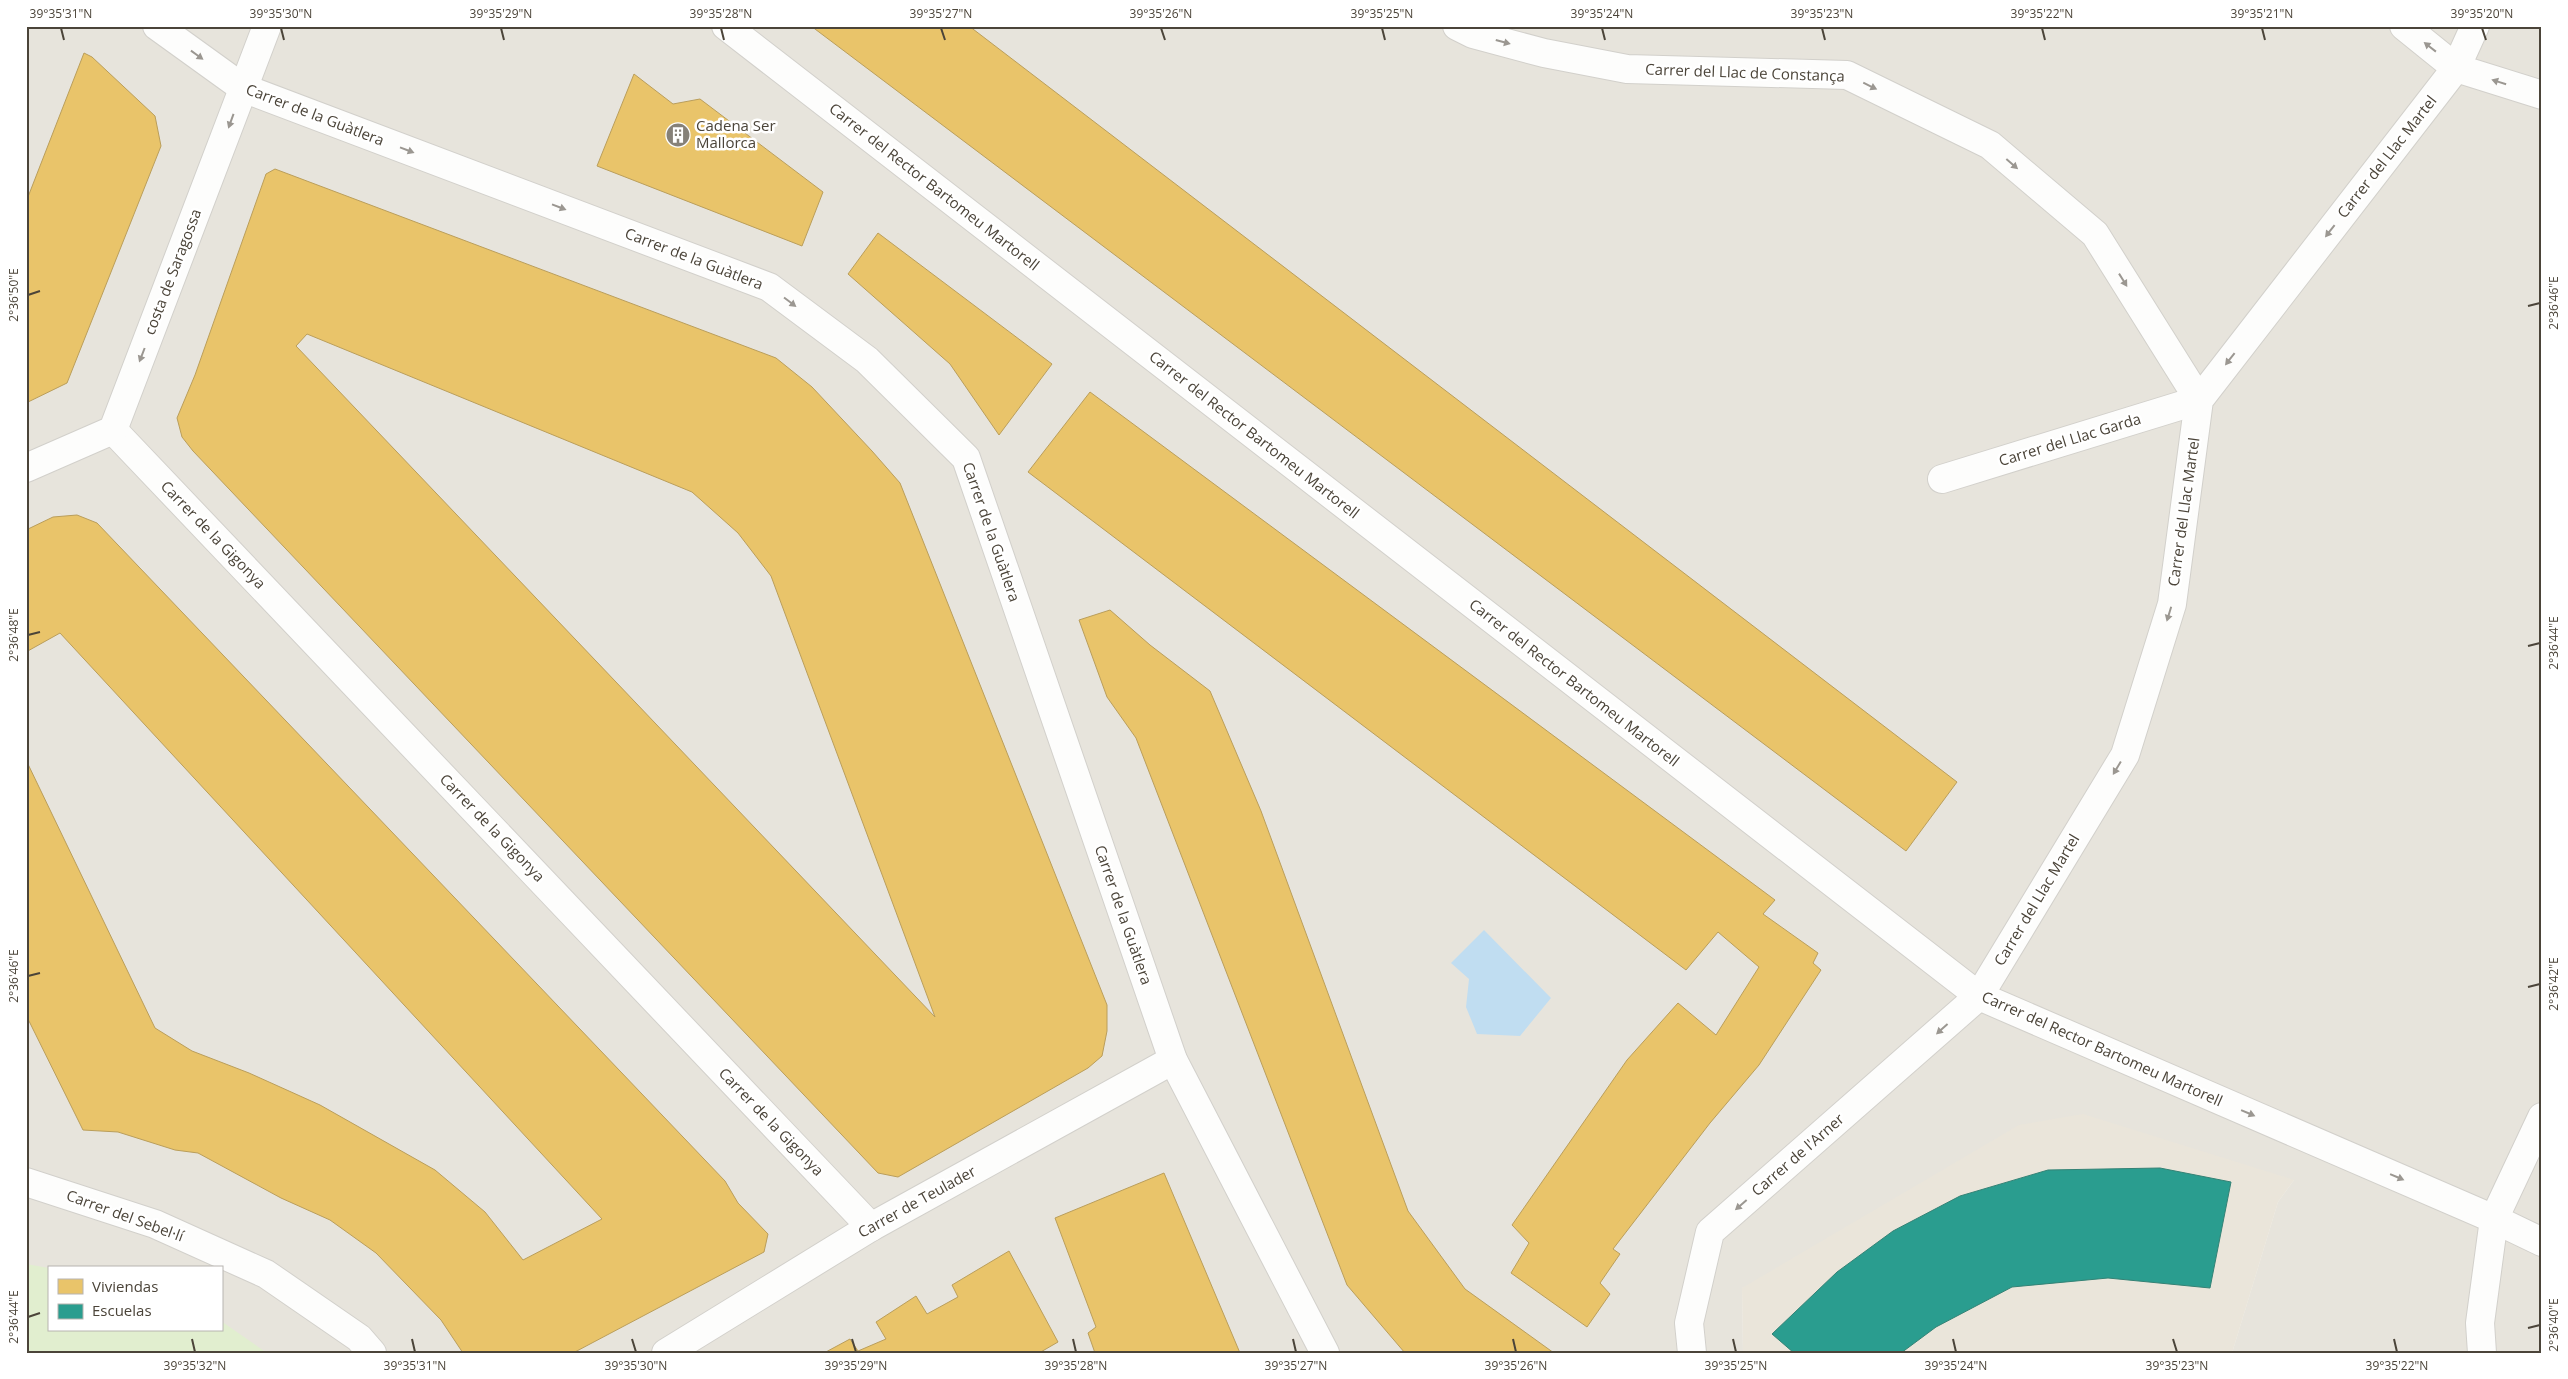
<svg xmlns="http://www.w3.org/2000/svg" width="2568" height="1379" viewBox="0 0 2568 1379" font-family="'Open Sans',sans-serif">
<style>
.residential{fill:#e7e4dc;fill-rule:evenodd}
.education{fill:#eae5da}
.green{fill:#e1eecf}
.water{fill:#c0ddf1}
.homes{fill:#e9c46a;stroke:#ba9e5b;fill-rule:evenodd}
.schools{fill:#2a9d8f;stroke:#348275}
.lines{fill:none;stroke-linecap:round;stroke-linejoin:round}
.minor-casing{stroke:#d2d0cb;stroke-width:30}
.minor{stroke:#fdfdfc;stroke-width:28}
.oneway{fill:#9b9791}
.ticks{fill:none;stroke:#4b4439;stroke-width:2}
.labels{text-anchor:middle;stroke-width:5;stroke-linejoin:round;paint-order:stroke}
.street-label{font-size:15px;fill:#4b4439;stroke:#fff}
.poi-label{font-size:15px;fill:#4b4439;stroke:#fff;text-anchor:start}
.neatline{fill:none;stroke:#4b4439;stroke-width:2}
.ticks-label{font-size:12px;text-anchor:middle;fill:#4b4439}
</style>
<rect width="100%" height="100%" fill="#f4f2ee"/>
<!-- residential -->
<path class="residential" d="M26 26H2542V1353H2232L2278 1202 2294 1180 1742 1288 1743 1353H26ZM49 1268H221V1330H49Z"/>
<!-- education -->
<path class="education" d="M2083 1114 2294 1180 2278 1202 2232 1353H1743L1742 1288 2019 1125Z"/>
<!-- green -->
<path class="green" d="M26 1264 49 1268V1330H221V1321L267 1353H26Z"/>
<!-- water -->
<path class="water" d="M1484 930 1551 998 1520 1036 1477 1034 1466 1007 1469 979 1451 963Z"/>
<!-- homes -->
<g class="homes">
<path d="M811 26H969L1957 782 1906 851Z"/>
<path d="M84 53 92 57 155 116 161 146 67 383 26 403V202Z"/>
<path d="M634 74 673 104 700 99 823 192 802 246 597 166Z"/>
<path d="M275 169 776 358 812 387 872 451 900 483 1107 1005V1031L1102 1056 1088 1068 898 1177 878 1173 193 451 182 437 177 418 195 375 266 174ZM307 334 692 492 738 533 771 576 935 1017 296 346Z"/>
<path d="M878 233 1052 364 999 435 950 364 848 274Z"/>
<path d="M1090 392 1775 900 1763 914 1818 953 1813 963 1821 970 1759 1065 1710 1123 1613 1249 1620 1254 1600 1283 1610 1294 1587 1327 1511 1273 1529 1243 1512 1225 1627 1060 1678 1003 1716 1035 1759 967 1718 932 1686 970 1028 472Z"/>
<path d="M77 515 97 523 725 1181 738 1203 768 1234 764 1252 573 1353H463L441 1320 376 1253 330 1220 281 1198 198 1153 175 1150 118 1132 83 1130 26 1015V760L155 1028 192 1051 249 1073 320 1105 435 1170 485 1212 523 1260 602 1219 60 633 26 652V530L53 517Z"/>
<path d="M1110 610 1150 645 1210 691 1261 811 1408 1211 1465 1289 1554 1353H1405L1347 1285 1136 738 1107 697 1079 620Z"/>
<path d="M1164 1173 1240 1353H1095L1088 1333 1096 1327 1055 1218Z"/>
<path d="M1009 1251 1058 1342 1039 1353H824L850 1339 858 1351 886 1339 876 1322 916 1296 927 1314 958 1297 952 1285Z"/>
</g>
<!-- schools -->
<path class="schools" d="M2160 1168 2231 1182 2210 1288 2108 1278 2012 1287 1936 1327 1901 1353H1794L1772 1334 1837 1272 1893 1231 1960 1196 2048 1170Z"/>
<g class="lines">
<defs>
<g id="minor">
<path d="M157 26 243 88 769 287 867 360 966 458 1173 1060 1325 1353"/>
<path d="M726 26 1979 996 2494 1219 2542 1242"/>
<path d="M1457 26 1473 34 1544 53 1627 69 1847 75 1990 145 2095 234 2199 400 1942 479"/>
<path d="M2404 26 2456 68 2542 95"/>
<path d="M113 430 871 1227"/>
<path d="M26 468 113 430 267 26"/>
<path d="M26 1182 155 1224 266 1274 359 1338 372 1353"/>
<path d="M666 1353 871 1227 1173 1060"/>
<path d="M1692 1353 1689 1323 1710 1232 1979 996 2125 755 2172 604 2199 400 2456 68 2475 26"/>
<path d="M2482 1353 2480 1323 2494 1219 2542 1117"/>
</g>
</defs>
<!-- minor casing -->
<use href="#minor" class="minor-casing"/>
<!-- minor -->
<use href="#minor" class="minor"/>
</g>
<!-- one-way arrows -->
<defs><path id="oneway-solid" d="M-6-.8H1V-3.2L6.5 0L1 3.2V.8H-6Z" transform="scale(1.25)"/></defs>
<g class="oneway">
<use href="#oneway-solid" transform="translate(1503 42) rotate(15)"/>
<use href="#oneway-solid" transform="translate(2430 47) rotate(-142)"/>
<use href="#oneway-solid" transform="translate(197 55) rotate(36)"/>
<use href="#oneway-solid" transform="translate(2499 82) rotate(-162)"/>
<use href="#oneway-solid" transform="translate(1870 86) rotate(26)"/>
<use href="#oneway-solid" transform="translate(231 121) rotate(110)"/>
<use href="#oneway-solid" transform="translate(407 150) rotate(21)"/>
<use href="#oneway-solid" transform="translate(2012 164) rotate(41)"/>
<use href="#oneway-solid" transform="translate(559 207) rotate(21)"/>
<use href="#oneway-solid" transform="translate(2330 231) rotate(128)"/>
<use href="#oneway-solid" transform="translate(2123 280) rotate(58)"/>
<use href="#oneway-solid" transform="translate(790 302) rotate(37)"/>
<use href="#oneway-solid" transform="translate(142 355) rotate(111)"/>
<use href="#oneway-solid" transform="translate(2230 359) rotate(128)"/>
<use href="#oneway-solid" transform="translate(2169 614) rotate(107)"/>
<use href="#oneway-solid" transform="translate(2117 768) rotate(121)"/>
<use href="#oneway-solid" transform="translate(1942 1029) rotate(138)"/>
<use href="#oneway-solid" transform="translate(2248 1113) rotate(23)"/>
<use href="#oneway-solid" transform="translate(2397 1177) rotate(23)"/>
<use href="#oneway-solid" transform="translate(1741 1205) rotate(139)"/>
</g>
<!-- ticks -->
<path class="ticks" d="M61 28 64 40M281 28 284 40M501 28 504 40M721 28 724 40M941 28 945 40M1161 28 1165 40M1382 28 1385 40M1602 28 1605 40M1822 28 1825 40M2042 28 2045 40M2262 28 2265 40M2482 28 2486 40M28 295 40 291M2528 306 2540 303M28 635 40 632M2528 646 2540 643M28 976 40 973M2528 987 2540 984M28 1317 40 1313M2528 1328 2540 1325M192 1339 195 1352M412 1339 415 1352M632 1339 636 1352M852 1339 856 1352M1073 1339 1076 1352M1293 1339 1296 1352M1513 1339 1516 1352M1733 1339 1736 1352M1953 1339 1956 1352M2173 1339 2177 1352M2394 1339 2397 1352"/>
<!-- icons -->
<defs>
<symbol id="building-disc" viewBox="-11 -11 22 22"><circle r="9.5" fill="#868178" stroke="#fff"/><path d="M-4-6H4V6H1V3H-1V6H-4ZM-2.5-4.3h1.7v1.8h-1.7ZM.8-4.3h1.7v1.8H.8ZM-2.5-1h1.7V.8h-1.7ZM.8-1h1.7V.8H.8Z" fill="#fff"/></symbol>
</defs>
<g fill-rule="evenodd">
<use href="#building-disc" x="664" y="121" width="28" height="28"/>
</g>
<g class="labels">
<!-- street labels -->
<g class="street-label">
<text transform="translate(1745 73) rotate(2)" y="5">Carrer del Llac de Constança</text>
<text transform="translate(315 115) rotate(21)" y="5">Carrer de la Guàtlera</text>
<text transform="translate(2387 157) rotate(-52)" y="5">Carrer del Llac Martel</text>
<text transform="translate(934 187) rotate(38)" y="5">Carrer del Rector Bartomeu Martorell</text>
<text transform="translate(694 259) rotate(21)" y="5">Carrer de la Guàtlera</text>
<text transform="translate(173 272) rotate(-69)" y="5">costa de Saragossa</text>
<text transform="translate(1254 435) rotate(38)" y="5">Carrer del Rector Bartomeu Martorell</text>
<text transform="translate(2070 440) rotate(-17)" y="5">Carrer del Llac Garda</text>
<text transform="translate(2184 512) rotate(-82)" y="5">Carrer del Llac Martel</text>
<text transform="translate(991 532) rotate(71)" y="5">Carrer de la Guàtlera</text>
<text transform="translate(213 535) rotate(46)" y="5">Carrer de la Gigonya</text>
<text transform="translate(1574 683) rotate(38)" y="5">Carrer del Rector Bartomeu Martorell</text>
<text transform="translate(492 828) rotate(46)" y="5">Carrer de la Gigonya</text>
<text transform="translate(2037 900) rotate(-59)" y="5">Carrer del Llac Martel</text>
<text transform="translate(1123 915) rotate(71)" y="5">Carrer de la Guàtlera</text>
<text transform="translate(2102 1049) rotate(24)" y="5">Carrer del Rector Bartomeu Martorell</text>
<text transform="translate(771 1122) rotate(46)" y="5">Carrer de la Gigonya</text>
<text transform="translate(1798 1155) rotate(-41)" y="5">Carrer de l'Arner</text>
<text transform="translate(917 1202) rotate(-29)" y="5">Carrer de Teulader</text>
<text transform="translate(125 1216) rotate(20)" y="5">Carrer del Sebel·lí</text>
</g>
<!-- poi labels -->
<g class="poi-label">
<text x="696" y="131">Cadena Ser<tspan x="696" dy="17">Mallorca</tspan></text>
</g>
</g>
<!-- border -->
<rect width="2568" height="1379" fill="none" stroke="#ffffff" stroke-width="55"/>
<!-- legend -->
<rect x="48" y="1266" width="175" height="65" fill="#ffffff" stroke="#b7b4b0"/>
<rect x="58" y="1279" width="25" height="15" fill="#e9c46a" stroke="#b7b4b0"/>
<text x="92" y="1292" font-size="15" fill="#4b4439">Viviendas</text>
<rect x="58" y="1304" width="25" height="15" fill="#2a9d8f" stroke="#b7b4b0"/>
<text x="92" y="1316" font-size="15" fill="#4b4439">Escuelas</text>
<rect x="28" y="28" width="2512" height="1324" class="neatline"/>
<g class="ticks-label">
<text x="61" y="18">39°35'31"N</text>
<text x="281" y="18">39°35'30"N</text>
<text x="501" y="18">39°35'29"N</text>
<text x="721" y="18">39°35'28"N</text>
<text x="941" y="18">39°35'27"N</text>
<text x="1161" y="18">39°35'26"N</text>
<text x="1382" y="18">39°35'25"N</text>
<text x="1602" y="18">39°35'24"N</text>
<text x="1822" y="18">39°35'23"N</text>
<text x="2042" y="18">39°35'22"N</text>
<text x="2262" y="18">39°35'21"N</text>
<text x="2482" y="18">39°35'20"N</text>
<text transform="translate(14 295) rotate(-90)" y="4">2°36'50"E</text>
<text transform="translate(2554 303) rotate(-90)" y="4">2°36'46"E</text>
<text transform="translate(14 635) rotate(-90)" y="4">2°36'48"E</text>
<text transform="translate(2554 643) rotate(-90)" y="4">2°36'44"E</text>
<text transform="translate(14 976) rotate(-90)" y="4">2°36'46"E</text>
<text transform="translate(2554 984) rotate(-90)" y="4">2°36'42"E</text>
<text transform="translate(14 1317) rotate(-90)" y="4">2°36'44"E</text>
<text transform="translate(2554 1325) rotate(-90)" y="4">2°36'40"E</text>
<text x="195" y="1370">39°35'32"N</text>
<text x="415" y="1370">39°35'31"N</text>
<text x="636" y="1370">39°35'30"N</text>
<text x="856" y="1370">39°35'29"N</text>
<text x="1076" y="1370">39°35'28"N</text>
<text x="1296" y="1370">39°35'27"N</text>
<text x="1516" y="1370">39°35'26"N</text>
<text x="1736" y="1370">39°35'25"N</text>
<text x="1956" y="1370">39°35'24"N</text>
<text x="2177" y="1370">39°35'23"N</text>
<text x="2397" y="1370">39°35'22"N</text>
</g>
</svg>
